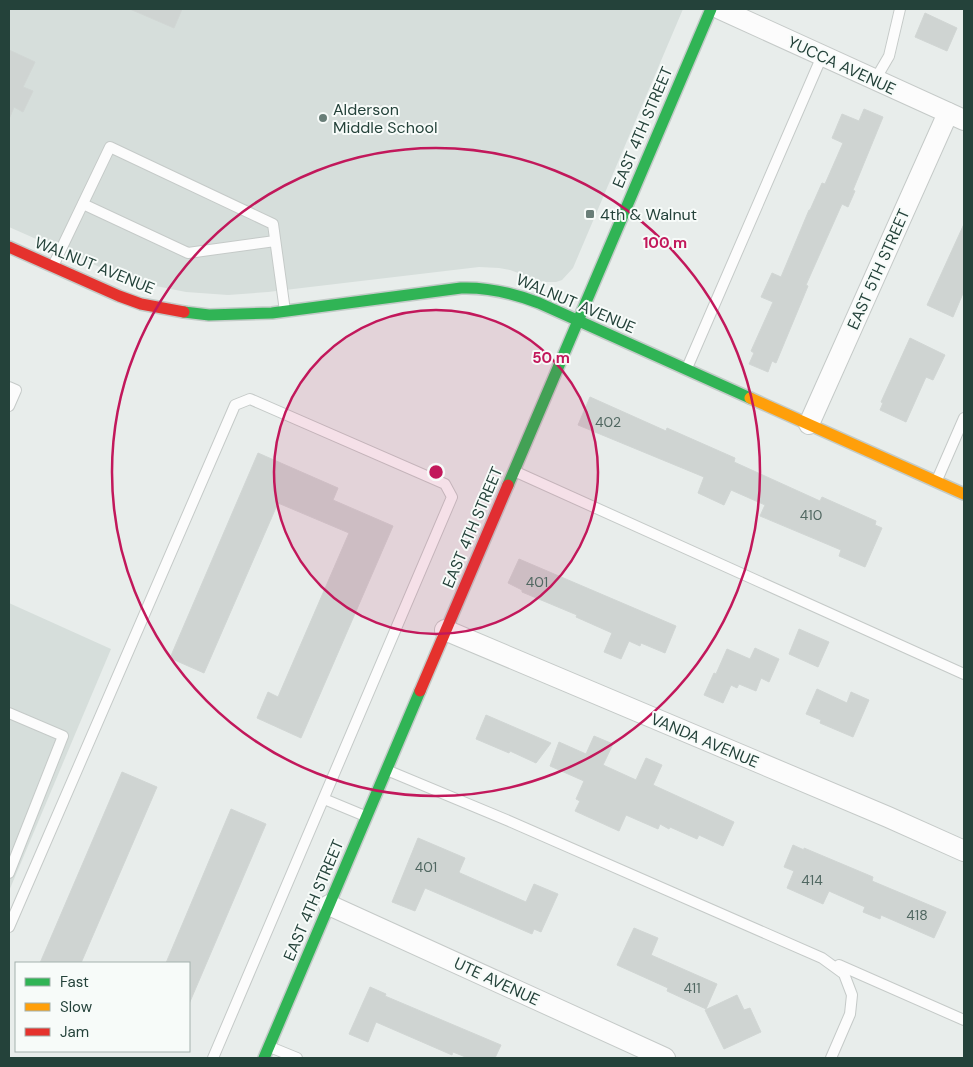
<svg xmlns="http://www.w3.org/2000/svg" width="973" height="1067" viewBox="0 0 973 1067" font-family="'DM Sans',sans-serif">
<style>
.built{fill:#d6dedb}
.building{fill:#cfd4d2;stroke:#d1d6d4}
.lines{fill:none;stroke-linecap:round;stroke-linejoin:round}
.lane-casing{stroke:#c5cac8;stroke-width:12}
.street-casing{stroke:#c5cac8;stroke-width:22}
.fast-casing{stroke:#c3cbc8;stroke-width:14}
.slow-casing{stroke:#c3cbc8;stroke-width:14}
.jam-casing{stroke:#c3cbc8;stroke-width:14}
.lane{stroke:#fcfcfc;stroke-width:10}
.street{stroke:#fcfcfc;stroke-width:20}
.fast{stroke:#30b455;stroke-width:11}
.slow{stroke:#ff9f0a;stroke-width:11}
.jam{stroke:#e5322d;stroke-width:11}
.ring{fill:none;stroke:#c2185b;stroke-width:2.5}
.poi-dot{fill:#697e78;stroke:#f7fbf9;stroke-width:2}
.labels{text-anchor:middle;stroke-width:4;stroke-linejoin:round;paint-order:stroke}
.number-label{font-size:14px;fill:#506761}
.street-label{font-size:16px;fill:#24423a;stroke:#f7fbf9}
.poi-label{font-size:16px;fill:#24423a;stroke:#f7fbf9;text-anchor:start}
.centre{fill:#c2185b;stroke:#f7fbf9;stroke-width:2.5}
.ring-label{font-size:15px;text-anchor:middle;font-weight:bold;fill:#c2185b;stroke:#f7fbf9;stroke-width:4;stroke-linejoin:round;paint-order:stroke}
</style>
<rect width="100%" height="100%" fill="#e8edeb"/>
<!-- built -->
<g class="built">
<path d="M9 9H683L573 268 562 280 556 282H543L510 270 499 268 479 267 268 292 228 295 186 292 141 283 111 272 9 227Z"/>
<path d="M9 603 111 649 9 891Z"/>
</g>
<!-- building -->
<g class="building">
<path d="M130 9H182L174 28Z"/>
<path d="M925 13 957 28 947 51 915 37Z"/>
<path d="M9 50 35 62 23 87 33 91 23 112 14 107 9 119Z"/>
<path d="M864 109 883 117 853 190 855 191 848 207 842 204 806 285 808 286 776 363 772 361 768 372 749 364 754 353 751 351 773 302 761 297 772 273 781 277 809 210H810L822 183 825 184 843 143 832 138 842 114 859 121Z"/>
<path d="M964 224V291L953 317 927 305Z"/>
<path d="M910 338 945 355 933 380 926 377 906 422 880 410 883 403 881 402Z"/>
<path d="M590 397 666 431 667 428 735 458 734 462 820 501 822 497 876 521 875 525 882 528 865 567 839 556 841 550 760 516 765 505 731 490 724 505 698 493 704 477 578 425Z"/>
<path d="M258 453 338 488 333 500 393 526 301 738 257 718 268 692 278 697 349 533 278 503 204 673 170 658Z"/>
<path d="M519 559 676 626 665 653 641 643 640 646 629 641 621 659 604 652 612 633 576 617 577 615 522 592V590L508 583Z"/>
<path d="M799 629 829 642 818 667 789 654Z"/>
<path d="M755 648 779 659 769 682 761 678 756 691 739 684 737 688 731 685 723 703 704 695 714 673 716 674 727 649 750 659Z"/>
<path d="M817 689 847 703 851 692 869 700 853 737 820 723 821 720 806 714Z"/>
<path d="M486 715 551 743 536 763 510 751 509 753 476 739Z"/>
<path d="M594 736 613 744 603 765 636 780 646 758 662 765 653 785 734 822 723 846 699 835 697 839 670 827 669 829 660 824 658 829 626 815 619 831 575 811 580 801 576 799 584 781 550 766 559 742 586 754Z"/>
<path d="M122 772 157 787 81 963H40Z"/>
<path d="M231 809 266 824 189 1004V963H166Z"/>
<path d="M418 838 465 858 459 872 460 873 526 902 534 884 558 894 541 932 534 929 532 934 425 888 415 911 392 902Z"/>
<path d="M793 845 804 850V848L873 877 872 881 946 912 934 938 881 915 880 919 863 912 865 907 829 891 823 904 787 888 794 871 784 867Z"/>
<path d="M634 928 658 938 651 955 717 984 706 1009 667 991 668 988 617 965Z"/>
<path d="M370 987 386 994 385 996 501 1045 495 1058H468L453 1052 452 1055 376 1022 368 1042 349 1034Z"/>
<path d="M737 995 744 1010 750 1008 761 1032 724 1049 705 1010Z"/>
</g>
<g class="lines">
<defs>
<g id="lane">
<path d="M875 80 889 56 900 9"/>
<path d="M83 204 188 253 275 241"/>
<path d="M53 266 110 147 273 224 285 311"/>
<path d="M687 368 822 56"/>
<path d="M9 387 16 390 9 406"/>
<path d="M514 471 964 674"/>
<path d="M937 480 964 418"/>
<path d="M9 713 63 736 9 873"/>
<path d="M389 771 509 821 822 958 844 974 852 995 850 1014 831 1058"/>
<path d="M324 799 365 816"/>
<path d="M9 927 235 405 250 399 445 484 452 497 213 1058"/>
<path d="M839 965 964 1020"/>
<path d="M270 1047 297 1058"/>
</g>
<g id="street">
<path d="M720 9 964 120"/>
<path d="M809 424 948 113"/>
<path d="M445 630 888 817 964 851"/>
<path d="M329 905 665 1058"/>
</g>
<g id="fast">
<path d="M184 312 209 315 272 313 461 288C489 287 513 293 539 303L750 398"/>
<path d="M508 485 711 9"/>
<path d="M264 1058 420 691"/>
</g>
<path id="slow" d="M750 398 964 494"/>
<g id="jam">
<path d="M9 247 119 296 141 304 184 312"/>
<path d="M420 691 508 485"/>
</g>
</defs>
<!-- lane casing -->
<use href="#lane" class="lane-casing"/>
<!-- street casing -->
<use href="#street" class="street-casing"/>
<!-- fast casing -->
<use href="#fast" class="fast-casing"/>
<!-- slow casing -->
<use href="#slow" class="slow-casing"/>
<!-- jam casing -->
<use href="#jam" class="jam-casing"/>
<!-- lane -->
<use href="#lane" class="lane"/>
<!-- street -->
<use href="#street" class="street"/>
<!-- fast -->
<use href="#fast" class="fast"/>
<!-- slow -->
<use href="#slow" class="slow"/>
<!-- jam -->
<use href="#jam" class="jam"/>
</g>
<!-- distance rings -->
<circle cx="436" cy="472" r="162" fill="#c2185b" fill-opacity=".12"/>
<g class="ring">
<circle cx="436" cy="472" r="162"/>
<circle cx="436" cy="472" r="324"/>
</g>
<!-- markers -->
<g class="poi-dot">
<circle cx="323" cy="118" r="5"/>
<rect x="585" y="209" width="10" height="10" rx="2.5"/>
</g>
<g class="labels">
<!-- number labels -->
<g class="number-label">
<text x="608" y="427">402</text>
<text x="811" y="520">410</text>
<text x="537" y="587">401</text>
<text x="426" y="872">401</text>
<text x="812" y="885">414</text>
<text x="917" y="920">418</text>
<text x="692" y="993">411</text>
</g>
<!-- street labels -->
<g class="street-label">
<text transform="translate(842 65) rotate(25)" y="6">YUCCA AVENUE</text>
<text transform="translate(642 127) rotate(-67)" y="6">EAST 4TH STREET</text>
<text transform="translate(95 265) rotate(22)" y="6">WALNUT AVENUE</text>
<text transform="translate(878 269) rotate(-66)" y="6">EAST 5TH STREET</text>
<text transform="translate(576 303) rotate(23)" y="6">WALNUT AVENUE</text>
<text transform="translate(472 527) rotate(-67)" y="6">EAST 4TH STREET</text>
<text transform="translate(705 740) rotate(23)" y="6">VANDA AVENUE</text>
<text transform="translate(313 900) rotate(-67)" y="6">EAST 4TH STREET</text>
<text transform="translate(497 981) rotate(25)" y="6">UTE AVENUE</text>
</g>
<!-- poi labels -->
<g class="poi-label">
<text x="333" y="115">Alderson<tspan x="333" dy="18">Middle School</tspan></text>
<text x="600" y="220">4th &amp; Walnut</text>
</g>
</g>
<circle cx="436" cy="472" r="8" class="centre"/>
<g class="ring-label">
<text x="665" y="248">100 m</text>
<text x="551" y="363">50 m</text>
</g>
<!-- border -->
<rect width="973" height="1067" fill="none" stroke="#24423a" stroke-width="20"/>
<!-- legend -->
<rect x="15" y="962" width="175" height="90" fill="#f7fbf9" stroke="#a3b1ad"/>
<rect x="25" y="978" width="25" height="8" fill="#30b455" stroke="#a3b1ad"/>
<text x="60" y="987" font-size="15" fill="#24423a">Fast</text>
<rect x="25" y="1003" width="25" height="8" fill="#ff9f0a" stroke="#a3b1ad"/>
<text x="60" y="1012" font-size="15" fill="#24423a">Slow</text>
<rect x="25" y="1028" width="25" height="8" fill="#e5322d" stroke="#a3b1ad"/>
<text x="60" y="1037" font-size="15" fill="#24423a">Jam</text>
</svg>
